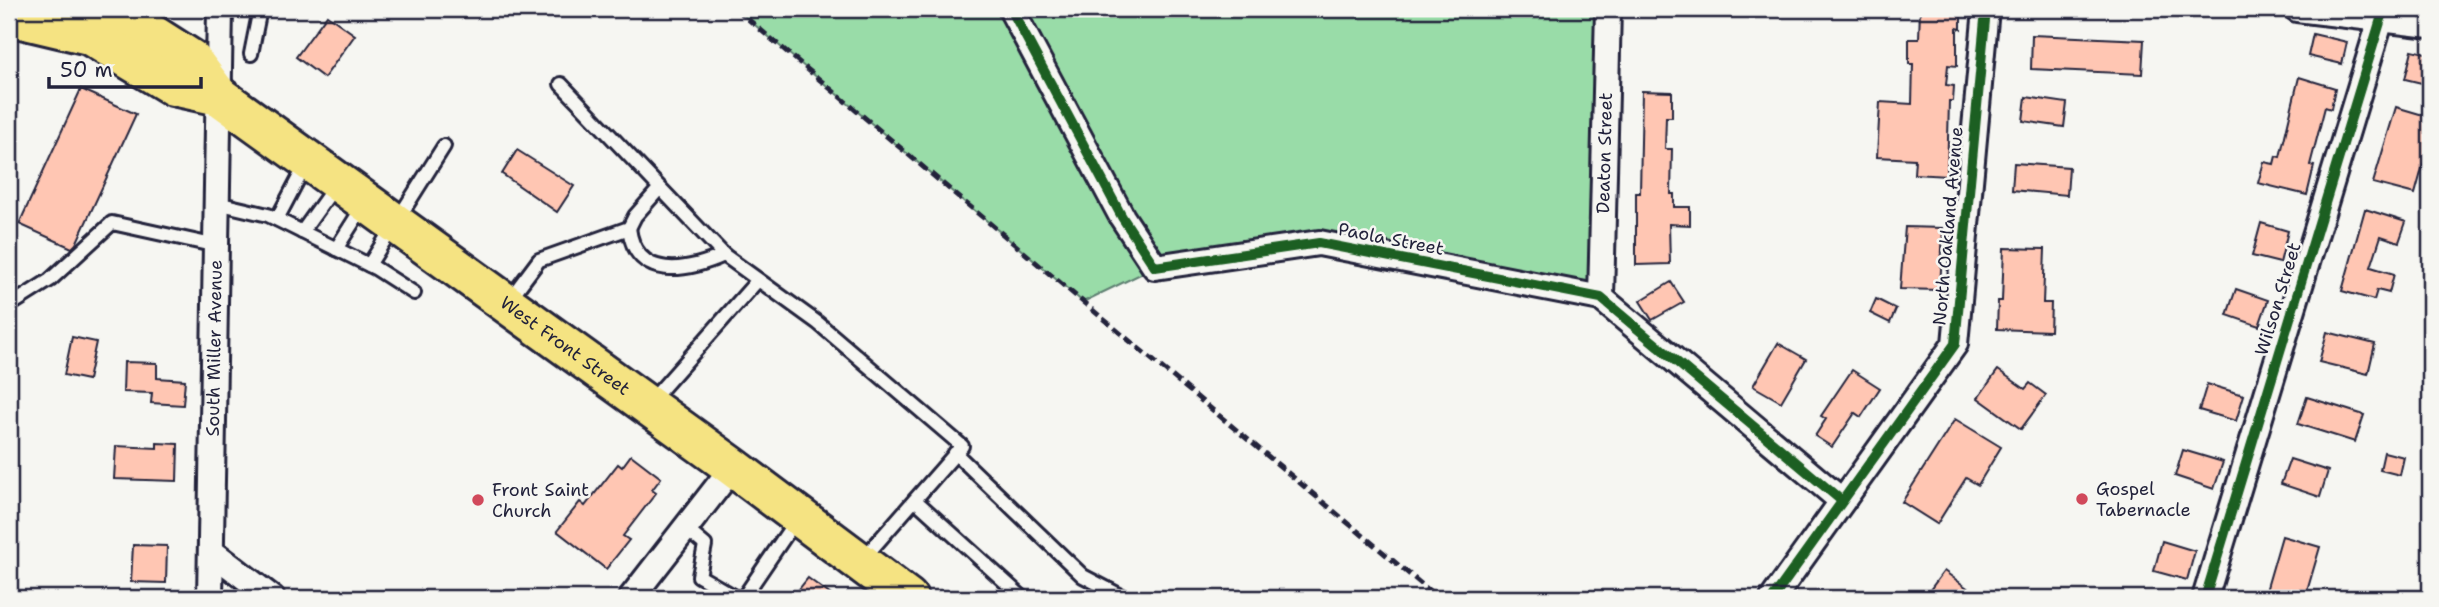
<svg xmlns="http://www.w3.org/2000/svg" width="2439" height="607" viewBox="0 0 2439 607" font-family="'Shantell Sans',sans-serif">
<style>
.green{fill:#99dca8;stroke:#5e7f72;stroke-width:2}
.building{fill:#ffc6b3;stroke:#22223b;stroke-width:2}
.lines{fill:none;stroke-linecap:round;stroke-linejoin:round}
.service-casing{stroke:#22223b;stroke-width:18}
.minor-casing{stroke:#22223b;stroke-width:30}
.primary-casing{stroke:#22223b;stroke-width:44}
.service{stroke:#f6f6f2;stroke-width:12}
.minor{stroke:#f6f6f2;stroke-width:24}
.primary{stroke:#f5e382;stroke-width:38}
.rail{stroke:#22223b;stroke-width:5;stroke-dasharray:10 5;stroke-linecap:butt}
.cycleway-casing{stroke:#f6f6f2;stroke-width:15}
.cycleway{stroke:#1b5e20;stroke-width:10}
.poi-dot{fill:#d1495b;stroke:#f6f6f2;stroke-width:2.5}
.labels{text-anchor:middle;stroke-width:5;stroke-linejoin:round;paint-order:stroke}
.street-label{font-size:18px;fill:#22223b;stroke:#f6f6f2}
.poi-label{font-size:18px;fill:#22223b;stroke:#f6f6f2;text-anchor:start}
</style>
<rect width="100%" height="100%" fill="#f6f6f2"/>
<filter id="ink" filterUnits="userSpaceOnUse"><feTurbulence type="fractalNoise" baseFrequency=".0143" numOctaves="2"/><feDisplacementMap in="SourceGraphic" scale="14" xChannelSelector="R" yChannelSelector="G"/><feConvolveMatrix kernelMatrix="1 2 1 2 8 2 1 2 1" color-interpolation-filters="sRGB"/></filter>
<g filter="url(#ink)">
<!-- green -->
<path class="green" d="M736 9H1608L1601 298 1319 243 1155 267 1083 302Z"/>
<!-- building -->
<g class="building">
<path d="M1920 9H1961V29L1957 28V66L1948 65 1946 85 1954 86 1953 101H1949L1947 176 1914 174 1915 159 1877 157 1880 102 1912 104 1913 64H1909V39H1919Z"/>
<path d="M327 15 355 35 324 78 296 57Z"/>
<path d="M2313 34 2347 42 2342 64 2308 56Z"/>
<path d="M2032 35 2144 40 2142 74 2031 69Z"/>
<path d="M2412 50 2430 54V85L2405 79Z"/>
<path d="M2299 77 2335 88 2331 109 2325 107 2310 165 2314 166 2307 195 2258 183 2264 162 2274 164 2276 156 2280 157Z"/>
<path d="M81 89 136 114 76 244 72 248 19 224Z"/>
<path d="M1642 91 1672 92V117H1666L1665 149H1672L1671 194H1674V207H1690V225L1669 224 1670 264 1636 265V193H1640Z"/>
<path d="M2026 97 2067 103 2064 127 2023 121Z"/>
<path d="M2396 107 2430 117V152L2427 151 2415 194 2373 183Z"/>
<path d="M517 150 574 186 557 212 502 174Z"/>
<path d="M2014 163 2069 167 2067 195 2012 190Z"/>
<path d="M2365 209 2406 222 2399 242 2381 236 2371 267 2394 274 2389 293 2377 290 2374 300 2342 291Z"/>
<path d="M2261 223 2288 231 2280 263 2252 256Z"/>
<path d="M1905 227 1943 228 1940 290 1900 289Z"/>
<path d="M2004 248 2045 249 2043 303H2051L2050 331 1997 329 1998 301H2002Z"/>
<path d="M1671 282 1684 302 1652 320 1640 301Z"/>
<path d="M2236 289 2268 300 2259 326 2227 315Z"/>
<path d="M1876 299 1896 309 1890 323 1870 313Z"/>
<path d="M2327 332 2375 344 2368 374 2319 362Z"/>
<path d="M72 337 96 342 88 380 64 375Z"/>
<path d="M1778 343 1806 359 1781 402 1753 386Z"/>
<path d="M124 362 157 363V378L185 380 183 405 151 403 152 393 123 392Z"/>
<path d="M1852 370 1880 388 1861 417 1855 413 1832 447 1815 436 1826 419 1821 416Z"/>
<path d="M1998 370 2025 389 2030 383 2046 395 2021 429 1978 398Z"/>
<path d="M2207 384 2244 395 2236 421 2199 410Z"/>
<path d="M2307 397 2364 415 2355 442 2298 424Z"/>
<path d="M1955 419 2001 447 1978 485 1966 478 1937 524 1902 502Z"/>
<path d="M157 443 178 444 177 481 114 479 116 446 157 448Z"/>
<path d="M2183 450 2223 462 2214 489 2175 476Z"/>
<path d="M2384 452 2404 457 2400 475 2380 470Z"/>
<path d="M631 455 661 478 652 490 656 493 623 536 629 540 606 569 557 531 580 502 585 506 618 464 622 467Z"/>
<path d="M2290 459 2328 471 2320 497 2281 484Z"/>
<path d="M2282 536 2320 547 2305 598H2264Z"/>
<path d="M2162 541 2195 551 2187 580 2154 571Z"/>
<path d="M133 545 167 546 166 583 131 582Z"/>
<path d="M1944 571 1981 598H1924Z"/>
<path d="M808 578 835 598H792Z"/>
</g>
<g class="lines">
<defs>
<g id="service">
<path d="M251 54 260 9"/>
<path d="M561 84 724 255 818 323 962 446 862 560"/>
<path d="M217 203 268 215 375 268 414 293"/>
<path d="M277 219 306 164"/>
<path d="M629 228C636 282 688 271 724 255"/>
<path d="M302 232 335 186"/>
<path d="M336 249 364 205"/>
<path d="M369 265 444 146"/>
<path d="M509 300 539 260 629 228 635 216 659 189"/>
<path d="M9 306 50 280 112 223 217 246"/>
<path d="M650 402 758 280"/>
<path d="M955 453 1083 576 1125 598"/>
<path d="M915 500 1023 598"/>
<path d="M685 528 705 545 699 576 737 598"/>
<path d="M743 598 796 520"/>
</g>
<g id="minor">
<path d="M1011 9 1122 217 1155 267 1319 243 1601 298 1842 501"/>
<path d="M2297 9 2430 25"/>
<path id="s1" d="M1601 298 1608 9"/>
<path d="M212 552 272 598"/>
<path id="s2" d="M210 598 220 9"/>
<path d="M631 598 733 467"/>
<path d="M1773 598 1955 344 1986 9"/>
<path d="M2205 598 2381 19 2382 9"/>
</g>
<g id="primary">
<path id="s3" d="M106 9 125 17 191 59 219 96 733 467 908 598"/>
<path d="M9 16 89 35 173 86 219 96"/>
</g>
</defs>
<!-- service casing -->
<use href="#service" class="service-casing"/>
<!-- minor casing -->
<use href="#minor" class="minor-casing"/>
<!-- primary casing -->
<use href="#primary" class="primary-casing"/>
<!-- service -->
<use href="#service" class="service"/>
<!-- minor -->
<use href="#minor" class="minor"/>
<!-- primary -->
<use href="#primary" class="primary"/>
<!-- rail -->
<path class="rail" d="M736 9 1083 302 1438 598"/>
<defs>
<g id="cycleway">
<path d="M1011 9 1122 217 1155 267 1319 243 1601 298 1842 501"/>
<path d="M1773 598 1955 344 1986 9"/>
<path d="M2205 598 2381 19 2382 9"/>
</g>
</defs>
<!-- cycleway casing -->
<use href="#cycleway" class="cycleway-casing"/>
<!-- cycleway -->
<use href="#cycleway" class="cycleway"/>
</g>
</g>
<!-- markers -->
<g class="poi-dot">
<circle cx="2082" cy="499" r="7"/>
<circle cx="478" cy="500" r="7"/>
</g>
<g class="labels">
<!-- street labels -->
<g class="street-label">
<text dy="6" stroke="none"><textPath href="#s1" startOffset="145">Deaton Street</textPath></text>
<text transform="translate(1948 226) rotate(-85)" y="6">North Oakland Avenue</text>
<text transform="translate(1391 239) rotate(11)" y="6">Paola Street</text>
<text transform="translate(2278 299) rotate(-73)" y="6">Wilson Street</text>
<text dy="6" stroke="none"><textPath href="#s3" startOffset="572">West Front Street</textPath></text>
<text dy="6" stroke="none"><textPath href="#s2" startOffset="250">South Miller Avenue</textPath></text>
</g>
<!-- poi labels -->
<g class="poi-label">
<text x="2096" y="495">Gospel<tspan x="2096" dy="21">Tabernacle</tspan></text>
<text x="492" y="496">Front Saint<tspan x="492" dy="21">Church</tspan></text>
</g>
</g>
<!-- margin -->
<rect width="2439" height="607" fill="none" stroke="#f6f6f2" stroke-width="35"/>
<rect x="18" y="18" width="2404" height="572" fill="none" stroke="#22223b" stroke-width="2.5" filter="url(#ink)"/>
<!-- scale -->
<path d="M49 77v10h152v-10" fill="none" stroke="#22223b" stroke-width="3.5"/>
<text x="60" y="77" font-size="21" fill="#22223b" stroke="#f6f6f2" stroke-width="5" paint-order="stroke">50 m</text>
</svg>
